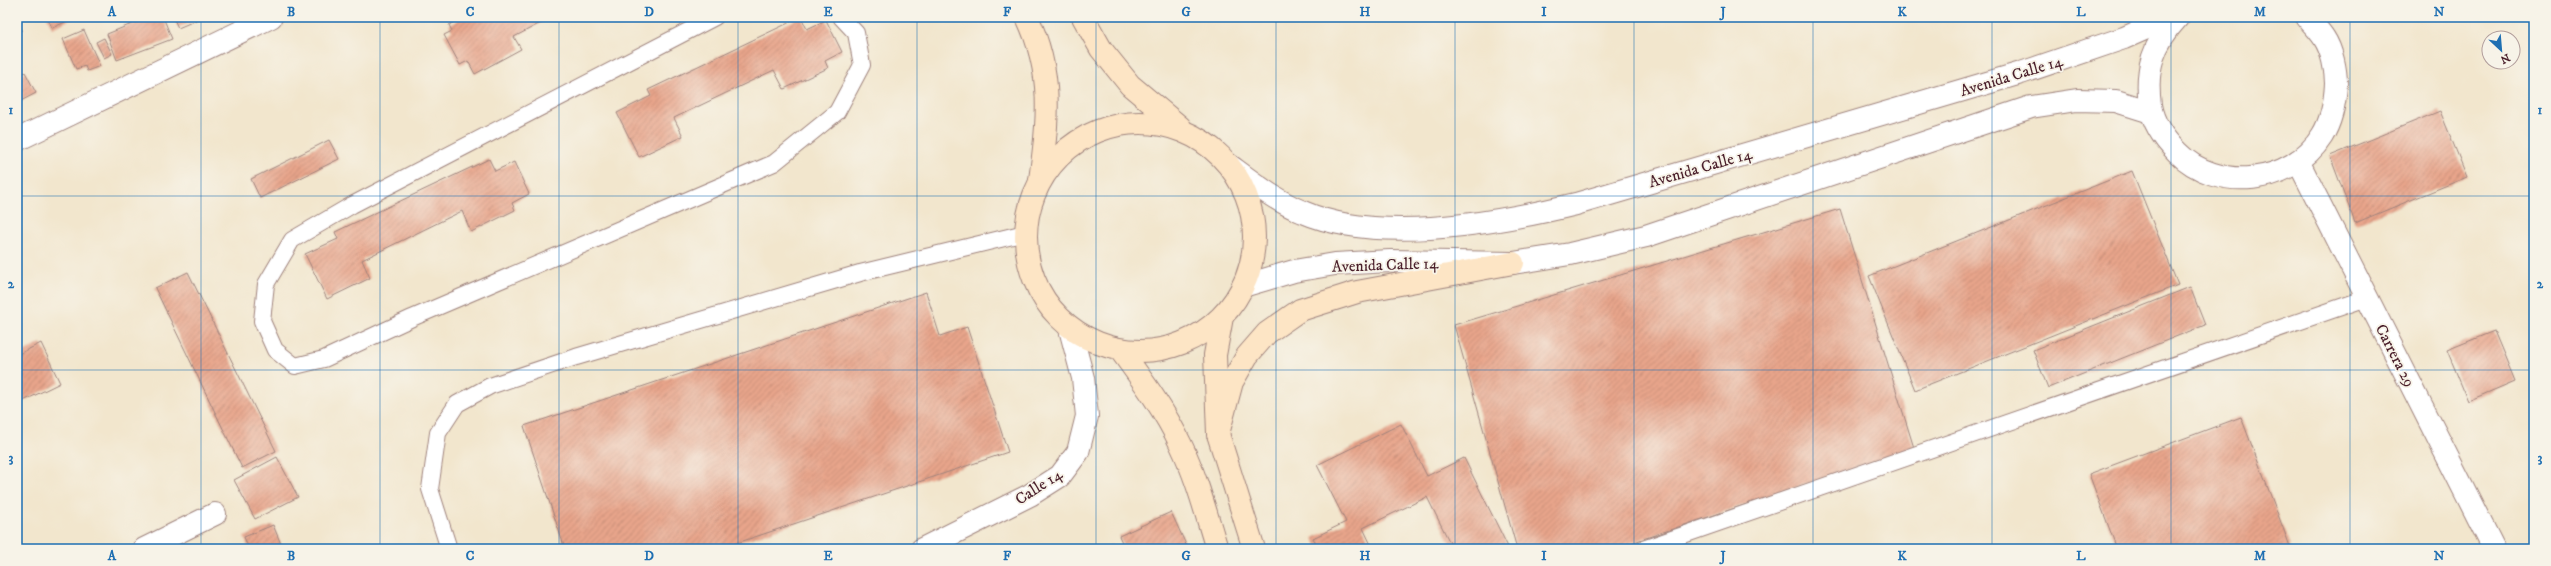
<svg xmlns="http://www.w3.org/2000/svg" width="2551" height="566" viewBox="0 0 2551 566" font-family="'IM FELL DW Pica',serif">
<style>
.building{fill:url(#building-hatch)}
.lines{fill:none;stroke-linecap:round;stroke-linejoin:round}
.lane-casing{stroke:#9e827c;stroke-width:18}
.street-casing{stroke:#9e827c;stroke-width:24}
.secondary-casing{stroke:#9e827c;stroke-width:24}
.lane{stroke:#fff;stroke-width:16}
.street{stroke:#fff;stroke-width:22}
.secondary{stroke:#fde5c5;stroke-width:22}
.grid{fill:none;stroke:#1f6fb2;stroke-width:1;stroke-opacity:0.55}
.labels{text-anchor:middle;stroke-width:3.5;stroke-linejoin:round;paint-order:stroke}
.street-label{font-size:16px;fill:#4a1f2b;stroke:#f7f3e8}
.neatline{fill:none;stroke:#1f6fb2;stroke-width:1.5}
.grid-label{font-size:13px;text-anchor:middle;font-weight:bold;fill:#1f6fb2}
</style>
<defs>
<pattern id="building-hatch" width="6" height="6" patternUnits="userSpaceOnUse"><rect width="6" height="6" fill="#e8a58b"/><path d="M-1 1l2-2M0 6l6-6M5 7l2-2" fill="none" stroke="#be8672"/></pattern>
</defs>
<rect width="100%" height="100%" fill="#f7f3e8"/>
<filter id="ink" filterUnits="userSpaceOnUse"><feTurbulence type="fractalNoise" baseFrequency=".025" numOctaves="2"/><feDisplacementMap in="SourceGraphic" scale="8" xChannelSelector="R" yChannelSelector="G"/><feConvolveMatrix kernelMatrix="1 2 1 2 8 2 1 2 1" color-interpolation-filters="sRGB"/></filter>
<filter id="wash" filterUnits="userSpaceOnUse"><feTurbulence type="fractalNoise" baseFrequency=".012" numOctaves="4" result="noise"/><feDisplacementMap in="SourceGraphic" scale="16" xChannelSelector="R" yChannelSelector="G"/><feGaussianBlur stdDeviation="0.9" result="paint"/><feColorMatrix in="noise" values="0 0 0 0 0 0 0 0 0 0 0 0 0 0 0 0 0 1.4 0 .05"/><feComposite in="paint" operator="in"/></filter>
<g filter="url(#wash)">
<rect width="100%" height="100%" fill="#f2e6cd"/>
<g id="blocks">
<!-- building -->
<g class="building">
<path d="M47 17H76L52 28Z"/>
<path d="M149 17H163L172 39 117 60 107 34Z"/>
<path d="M173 17H204L178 28Z"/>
<path d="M463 17H552L514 37 521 49 475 74 468 61 460 65 444 35 452 31 449 25Z"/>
<path d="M801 17 807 29 826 20 842 52 825 61 828 68 784 89 774 70 674 118 683 136 639 157 617 113 651 96 648 90Z"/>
<path d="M17 21 22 30 17 32Z"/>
<path d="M84 30 100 66 87 71 85 66 76 69 63 39Z"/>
<path d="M104 38 112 54 104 58 96 42Z"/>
<path d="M25 72 36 93 17 103V77Z"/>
<path d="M2440 111 2467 177 2355 223 2330 156Z"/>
<path d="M329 140 339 159 260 198 251 179Z"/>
<path d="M489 159 495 171 514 162 529 194 512 203 515 210 471 232 462 211 362 260 370 278 327 299 305 254 338 239 335 232Z"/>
<path d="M2132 171 2178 285 1915 390 1869 276Z"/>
<path d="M1840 209 1914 448 1613 549H1517L1454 325Z"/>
<path d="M188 272 276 451 242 468 155 288Z"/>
<path d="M2190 287 2205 325 2048 388 2033 350Z"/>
<path d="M926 292 940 336 967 327 1008 452 719 549H565L524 426Z"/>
<path d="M2494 331 2515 381 2468 401 2447 350Z"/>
<path d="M41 343 60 383 17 404V355Z"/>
<path d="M2241 417 2291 549H2117L2089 474Z"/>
<path d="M1401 424 1427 476 1464 458 1508 547 1453 549 1427 497 1363 528 1373 549H1319L1313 538 1346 522 1317 465Z"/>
<path d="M277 457 298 497 255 519 234 480Z"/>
<path d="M1171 512 1188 549H1125L1119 536Z"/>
<path d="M273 525 283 549H249L244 537Z"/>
<path d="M1111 545 1113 549H1103Z"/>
</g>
</g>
</g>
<g filter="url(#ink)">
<use href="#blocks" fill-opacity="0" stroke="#9e827c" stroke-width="1"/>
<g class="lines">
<defs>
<g id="lane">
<path d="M715 17 352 205 292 240 266 284 262 321 275 350 295 366 324 359 412 318 774 163 837 112 862 65 856 33 841 17"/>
<path d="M449 549 430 489 438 433 457 404 490 386 576 357 860 273 1025 233"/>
<path d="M1643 549 2367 298"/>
</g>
<g id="street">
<path d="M2178 17C2153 44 2145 69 2150 105 2153 123 2164 139 2177 152 2217 193 2291 185 2322 136 2332 120 2335 102 2336 84 2336 70 2332 50 2324 38 2319 30 2312 24 2307 17"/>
<path d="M17 140 271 17"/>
<path d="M2298 161 2494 549"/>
<path d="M1229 165C1252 182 1276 201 1303 212 1379 245 1498 223 1576 204L2021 73 2124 38 2172 17"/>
<path d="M1243 286 1294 271 1335 264 1390 261 1513 263 1570 254 1646 236 2031 107 2077 100 2116 101 2151 112"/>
<path d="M144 549 215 514"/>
<path d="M922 549 1030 495 1060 476 1078 452 1087 416 1083 378 1070 329"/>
</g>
<g id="secondary">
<path d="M1027 17C1054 74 1048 120 1040 180"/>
<path d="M1083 17 1101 49 1130 85 1180 127"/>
<circle cx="1140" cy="237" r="114"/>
<path d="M1222 317 1215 355 1218 434 1254 549"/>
<path d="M1121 351C1143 381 1165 411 1181 445 1197 478 1206 514 1217 549"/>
<path d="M1218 434 1232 382 1247 356 1267 333 1300 310 1357 292 1513 263"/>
</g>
</defs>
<!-- lane casing -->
<use href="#lane" class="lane-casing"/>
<!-- street casing -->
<use href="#street" class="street-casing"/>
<!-- secondary casing -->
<use href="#secondary" class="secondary-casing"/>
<!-- lane -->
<use href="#lane" class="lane"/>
<!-- street -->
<use href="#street" class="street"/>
<!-- secondary -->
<use href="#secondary" class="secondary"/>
</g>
</g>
<!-- grid -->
<path class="grid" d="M201 17V549M380 17V549M559 17V549M738 17V549M917 17V549M1096 17V549M1276 17V549M1455 17V549M1634 17V549M1813 17V549M1992 17V549M2171 17V549M2350 17V549M17 196H2534M17 370H2534"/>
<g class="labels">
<!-- street labels -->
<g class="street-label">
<text transform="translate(2011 75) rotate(-17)" y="6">Avenida Calle 14</text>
<text transform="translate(1700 167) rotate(-16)" y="6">Avenida Calle 14</text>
<text transform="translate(1385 264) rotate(-2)" y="6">Avenida Calle 14</text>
<text transform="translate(2396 355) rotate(63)" y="6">Carrera 29</text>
<text transform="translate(1038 486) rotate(-33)" y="6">Calle 14</text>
</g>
</g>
<!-- margin -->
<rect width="2551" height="566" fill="none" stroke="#f7f3e8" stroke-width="44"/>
<!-- north arrow -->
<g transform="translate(2501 50) rotate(154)"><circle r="19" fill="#f7f3e8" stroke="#b29e9c"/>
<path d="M0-3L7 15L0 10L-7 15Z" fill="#1f6fb2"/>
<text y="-6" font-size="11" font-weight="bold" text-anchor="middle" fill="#4a1f2b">N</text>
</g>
<rect x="22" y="22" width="2507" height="522" class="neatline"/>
<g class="grid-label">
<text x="112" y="16">A</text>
<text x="291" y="16">B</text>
<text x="470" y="16">C</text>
<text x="649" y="16">D</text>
<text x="828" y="16">E</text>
<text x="1007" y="16">F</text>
<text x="1186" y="16">G</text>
<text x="1365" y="16">H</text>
<text x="1544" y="16">I</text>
<text x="1723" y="16">J</text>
<text x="1902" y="16">K</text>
<text x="2081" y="16">L</text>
<text x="2260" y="16">M</text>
<text x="2439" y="16">N</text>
<text x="11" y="114">1</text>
<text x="2540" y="114">1</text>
<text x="11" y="288">2</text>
<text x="2540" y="288">2</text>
<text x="11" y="462">3</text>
<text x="2540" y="462">3</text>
<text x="112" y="560">A</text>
<text x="291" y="560">B</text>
<text x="470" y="560">C</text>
<text x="649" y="560">D</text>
<text x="828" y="560">E</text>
<text x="1007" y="560">F</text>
<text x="1186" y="560">G</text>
<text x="1365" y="560">H</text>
<text x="1544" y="560">I</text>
<text x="1723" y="560">J</text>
<text x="1902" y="560">K</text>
<text x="2081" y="560">L</text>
<text x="2260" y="560">M</text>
<text x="2439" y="560">N</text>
</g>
</svg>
